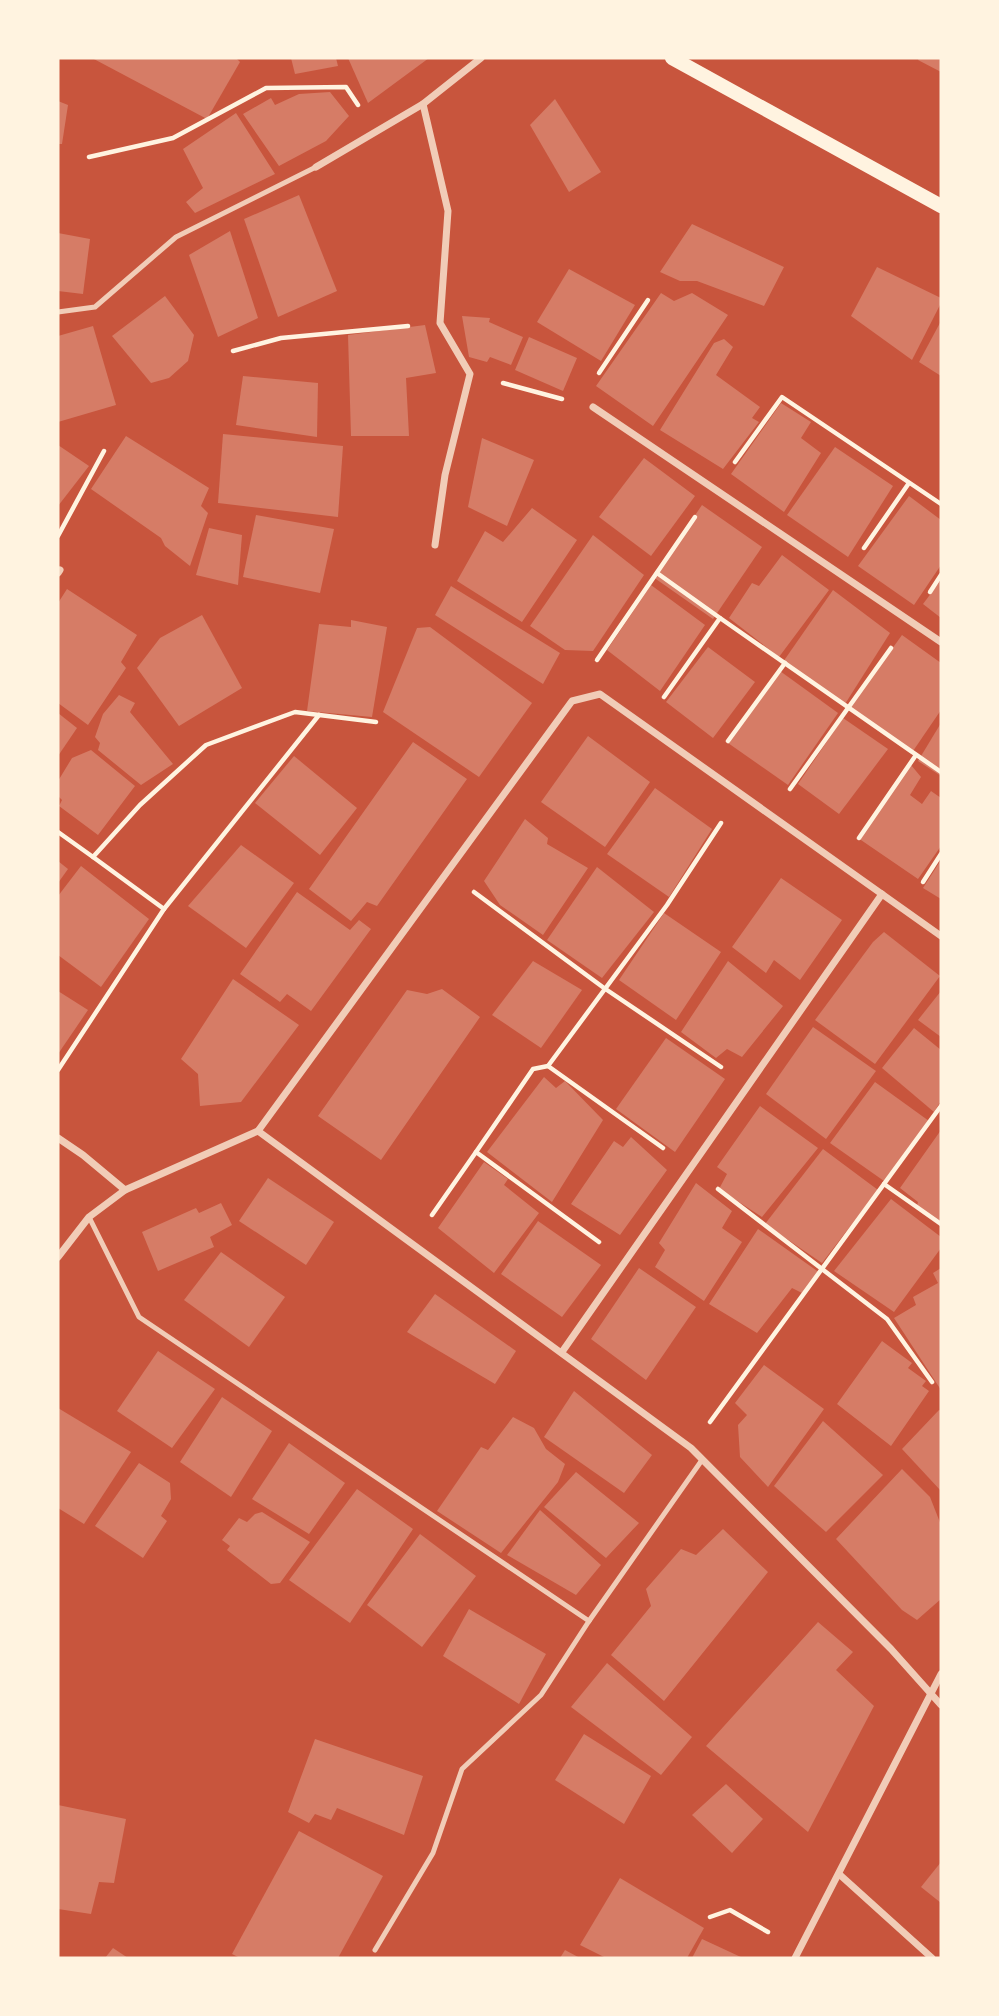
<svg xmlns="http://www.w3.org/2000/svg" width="999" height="2016" viewBox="0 0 999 2016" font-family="Jost,sans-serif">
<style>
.building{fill:#d67c66}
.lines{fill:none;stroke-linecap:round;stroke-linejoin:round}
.path{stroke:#fff3e0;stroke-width:4.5}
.service{stroke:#f1ccb7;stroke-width:5}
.minor{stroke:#f1ccb7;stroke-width:7}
.secondary{stroke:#fff3e0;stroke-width:14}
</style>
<rect width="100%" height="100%" fill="#c8553d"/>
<!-- building -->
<g class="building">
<path d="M92 58H236L240 62 207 119Z"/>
<path d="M291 58H336L338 66 295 74Z"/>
<path d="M348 58H429L368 103Z"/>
<path d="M919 58H941V72L918 60Z"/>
<path d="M330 92 349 116 326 141 279 166 243 114 271 98 275 105 299 94Z"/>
<path d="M555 99 601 172 569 192 530 125Z"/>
<path d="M58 101 68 105 62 144H58Z"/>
<path d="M236 113 275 174 195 213 186 202 203 188 183 149Z"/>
<path d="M299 195 337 291 278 317 244 219Z"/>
<path d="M692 224 784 267 764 306 697 281H680L660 272Z"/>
<path d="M230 231 258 318 218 337 189 255Z"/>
<path d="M58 233 90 239 83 294 58 291Z"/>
<path d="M877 267 941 298V303L912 360 851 316Z"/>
<path d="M569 269 635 305 601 361 537 322Z"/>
<path d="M661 293 674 301 692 293 728 315 653 426 596 386Z"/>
<path d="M165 296 194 335 188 361 169 378 151 383 112 336Z"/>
<path d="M462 316 490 318 489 322 523 337 511 365 490 357 487 362 469 357Z"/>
<path d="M941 321V376L919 362Z"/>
<path d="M425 325 436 373 406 378 409 436H351L348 335Z"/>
<path d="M93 326 116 405 58 422V336Z"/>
<path d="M529 337 577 358 563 391 515 370Z"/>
<path d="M724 339 733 347 716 375 760 407 752 418 759 422 723 469 660 430 714 343Z"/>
<path d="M243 376 318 383 317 437 236 425Z"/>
<path d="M781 403 811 422 801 438 821 453 784 512 731 474Z"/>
<path d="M223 434 343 446 338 517 218 503Z"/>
<path d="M126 436 209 488 201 506 208 513 190 566 165 546 161 538 91 489Z"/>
<path d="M482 438 534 460 507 526 468 507Z"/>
<path d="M58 445 89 466 58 506Z"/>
<path d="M835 447 893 486 848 557 787 515Z"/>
<path d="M644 458 695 496 651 556 599 517Z"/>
<path d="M909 496 941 520V565L914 605 858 566Z"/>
<path d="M702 505 762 547 713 619 653 577Z"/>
<path d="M532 508 577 540 522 622 457 581 485 531 503 542Z"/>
<path d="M256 515 334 529 320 593 243 577Z"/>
<path d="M209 528 242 535 238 585 196 575Z"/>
<path d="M593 535 644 575 593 651 565 650 530 626Z"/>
<path d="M782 555 829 590 779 657 729 618 752 583 759 586Z"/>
<path d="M941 580V618L923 604Z"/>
<path d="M651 585 705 625 660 691 607 650Z"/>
<path d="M451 586 560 653 543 684 435 615Z"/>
<path d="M67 589 137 635 121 662 126 668 88 725 58 703V603Z"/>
<path d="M833 590 890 633 845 704 783 662Z"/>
<path d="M202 615 242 688 179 726 137 668 160 638Z"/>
<path d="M351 620 387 627 372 717 307 711 319 624 351 627Z"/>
<path d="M430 627 532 703 479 777 383 712 417 628Z"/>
<path d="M902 635 941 663V710L911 754 848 710Z"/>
<path d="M708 647 755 682 713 738 666 702Z"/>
<path d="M780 671 838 713 788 785 728 743Z"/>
<path d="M119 695 135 703 130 712 173 764 141 785 98 750 100 743 95 737 103 714Z"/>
<path d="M58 713 77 728 58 756Z"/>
<path d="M843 718 888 749 839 814 798 784Z"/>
<path d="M941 723V776L918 761Z"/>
<path d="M588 736 650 782 605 847 541 802Z"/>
<path d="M413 742 467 779 377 906 367 902 351 921 309 889Z"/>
<path d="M91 750 135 786 98 835 59 806 62 800 58 796V781L72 758Z"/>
<path d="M294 756 357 808 320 855 255 803Z"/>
<path d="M911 765 921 777 910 795 922 804 931 791 941 798V846L918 879 858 838Z"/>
<path d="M655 788 712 829 669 897 607 854Z"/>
<path d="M525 819 548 838 547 844 588 868 543 935 500 905 484 881Z"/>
<path d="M241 845 294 883 246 948 188 906Z"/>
<path d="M941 860V899L923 888Z"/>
<path d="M58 861 68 869 58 883Z"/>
<path d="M81 866 149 919 101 987 58 955V896Z"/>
<path d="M597 867 654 912 602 978 547 940Z"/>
<path d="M781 878 842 920 800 980 774 960 766 973 732 947Z"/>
<path d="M297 892 350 930 359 920 371 929 311 1011 287 994 280 1002 240 974Z"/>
<path d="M664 913 721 952 676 1020 619 980Z"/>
<path d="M884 932 940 976 875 1064 815 1020 873 942Z"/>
<path d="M533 961 582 990 541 1048 492 1015Z"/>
<path d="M728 961 783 1006 742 1057 727 1049 716 1058 681 1032Z"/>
<path d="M233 979 299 1025 241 1102 200 1106 198 1074 181 1059Z"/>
<path d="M442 989 480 1017 381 1160 318 1116 407 990 427 994Z"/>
<path d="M58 991 88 1010 58 1054Z"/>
<path d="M941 991V1037L918 1020Z"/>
<path d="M813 1027 876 1071 826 1139 766 1094Z"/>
<path d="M914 1028 941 1050V1101L934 1112 882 1068Z"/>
<path d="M666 1038 725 1079 675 1152 616 1109Z"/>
<path d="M544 1077 556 1088 565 1081 603 1120 552 1202 487 1152Z"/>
<path d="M875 1082 929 1121 884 1181 830 1143Z"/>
<path d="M760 1106 818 1148 762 1217 719 1189 727 1174 717 1167Z"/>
<path d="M941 1130V1227L916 1209 918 1202 900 1188Z"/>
<path d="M631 1137 667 1170 620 1235 571 1204 614 1141 623 1147Z"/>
<path d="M823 1149 878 1190 822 1263 765 1224Z"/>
<path d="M484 1162 508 1179 504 1185 539 1213 494 1273 438 1228Z"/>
<path d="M268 1178 334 1222 306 1265 239 1221Z"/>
<path d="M696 1183 732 1211 722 1228 742 1242 704 1301 655 1267 665 1250 659 1243Z"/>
<path d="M891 1199 941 1237V1248L894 1312 834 1271Z"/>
<path d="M221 1203 232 1225 210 1237 214 1247 158 1271 142 1232 196 1208 199 1213Z"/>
<path d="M538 1221 601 1265 562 1317 501 1274Z"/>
<path d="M758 1229 820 1273 802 1293 792 1288 757 1333 709 1304Z"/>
<path d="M221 1252 285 1297 249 1347 184 1300Z"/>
<path d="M639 1268 696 1307 646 1380 591 1339Z"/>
<path d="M941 1268V1390L894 1318 916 1305 913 1297 938 1283 933 1273Z"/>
<path d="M435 1294 516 1351 495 1384 407 1332Z"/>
<path d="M882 1341 912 1363 908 1368 926 1381 922 1386 929 1391 891 1446 837 1404Z"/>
<path d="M158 1351 215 1389 172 1448 117 1411Z"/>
<path d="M764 1365 824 1409 768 1487 740 1457 738 1425 747 1415 735 1403Z"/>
<path d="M574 1391 652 1455 624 1493 544 1437Z"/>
<path d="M222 1397 272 1431 231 1497 180 1462Z"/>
<path d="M58 1408 131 1452 84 1524 58 1508Z"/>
<path d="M939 1410 941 1411V1491L902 1449Z"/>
<path d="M513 1417 534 1428 546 1449 565 1464 558 1482 501 1553 437 1511 481 1447 488 1450Z"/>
<path d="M823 1421 883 1475 826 1532 774 1486Z"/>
<path d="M289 1443 345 1483 309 1534 252 1499Z"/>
<path d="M139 1463 170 1483 171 1499 161 1516 167 1521 143 1558 95 1526Z"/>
<path d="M902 1469 930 1497 941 1525V1599L917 1620 902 1610 836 1539Z"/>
<path d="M576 1472 639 1523 606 1558 544 1507Z"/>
<path d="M357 1489 413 1529 350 1623 289 1580Z"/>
<path d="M540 1510 601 1565 576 1595 507 1555Z"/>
<path d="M262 1512 310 1542 280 1583 271 1584 227 1550 230 1546 222 1540 239 1518 247 1522 255 1514Z"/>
<path d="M723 1529 768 1572 664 1701 611 1655 651 1606 646 1589 681 1549 696 1555Z"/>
<path d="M420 1534 476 1576 422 1647 367 1605Z"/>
<path d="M469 1609 546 1654 519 1704 443 1656Z"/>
<path d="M818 1622 853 1652 836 1670 874 1706 808 1832 706 1746Z"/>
<path d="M607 1663 692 1737 661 1775 571 1707Z"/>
<path d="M584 1734 651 1776 624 1824 555 1780Z"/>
<path d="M315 1739 423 1776 404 1835 337 1808 331 1820 315 1814 309 1823 288 1812Z"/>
<path d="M726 1784 763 1819 732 1853 692 1815Z"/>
<path d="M58 1805 126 1819 114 1883 99 1882 91 1914 58 1909Z"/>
<path d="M299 1831 383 1876 338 1958H240L232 1954Z"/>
<path d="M941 1862V1903L921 1887Z"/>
<path d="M620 1878 704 1928 687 1958H606L580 1945Z"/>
<path d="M702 1939 743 1958H692Z"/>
<path d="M113 1948 128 1958H105Z"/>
<path d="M565 1950 580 1958H560Z"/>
</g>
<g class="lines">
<!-- path -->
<g class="path">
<path d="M89 157 173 138 266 88 346 87 358 105"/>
<path d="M233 351 281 338 408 326"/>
<path d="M599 373 648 300"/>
<path d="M503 383 562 399"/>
<path d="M735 462 782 397 941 504"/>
<path d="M58 536 104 451"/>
<path d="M864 548 909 483"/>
<path d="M657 573 720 618"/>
<path d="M930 592 941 575"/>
<path d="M597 660 695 517"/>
<path d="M664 697 720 618 941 772"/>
<path d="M728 741 785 663"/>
<path d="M790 789 891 648"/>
<path d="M58 832 93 857 140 805 206 745 295 712 376 722"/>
<path d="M859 838 916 755"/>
<path d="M93 857 164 909 319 715"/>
<path d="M923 882 941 854"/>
<path d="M474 892 604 988 721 1067"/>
<path d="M58 1070 164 909"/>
<path d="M663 1148 548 1066 667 905 721 823"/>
<path d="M476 1152 533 1069 548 1066"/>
<path d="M884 1184 941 1224"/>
<path d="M718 1189 887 1319 932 1382"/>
<path d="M432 1215 476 1152 599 1242"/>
<path d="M710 1422 941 1106"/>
<path d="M710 1917 730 1910 768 1932"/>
</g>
<!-- service -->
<g class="service">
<path d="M58 312 95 307 176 237 316 167"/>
<path d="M89 1217 139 1317 589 1621 702 1460"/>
<path d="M375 1950 433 1853 462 1769 541 1695 589 1621"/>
</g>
<!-- minor -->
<g class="minor">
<path d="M316 167 423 104"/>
<path d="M593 407 941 642"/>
<path d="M435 545 445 475 470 374 440 323 448 211 423 104 481 58"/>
<path d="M58 573 60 570"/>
<path d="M258 1131 691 1448 891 1649 941 1705"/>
<path d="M58 1138 83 1155 125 1190 258 1131 572 701 600 694 941 936"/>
<path d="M58 1257 89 1217 125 1190"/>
<path d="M562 1352 882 894"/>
<path d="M839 1874 932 1958"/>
<path d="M795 1958 941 1674"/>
</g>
<!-- secondary -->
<path class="secondary" d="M672 58 941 206"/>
</g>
<!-- border -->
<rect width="999" height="2016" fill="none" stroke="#fff3e0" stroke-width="119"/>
</svg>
